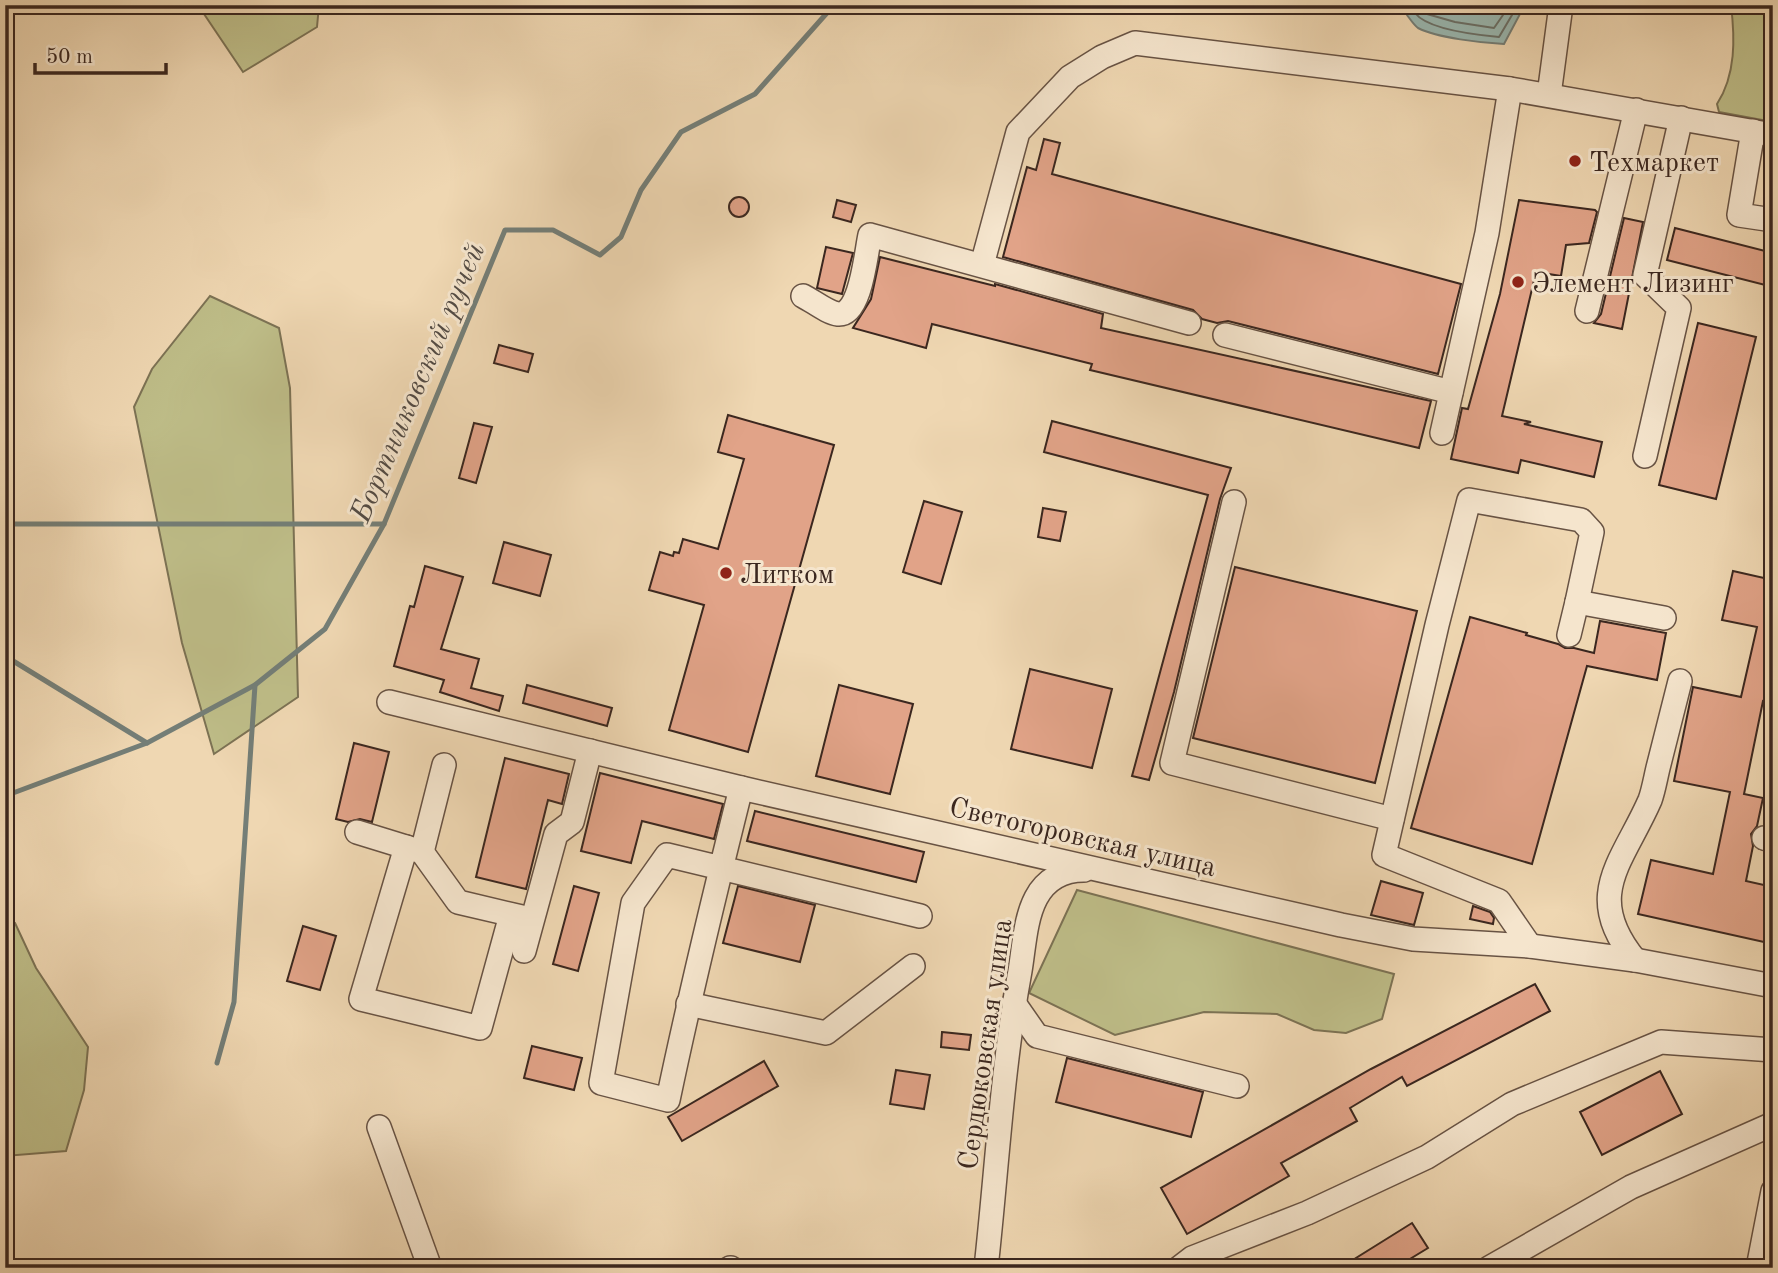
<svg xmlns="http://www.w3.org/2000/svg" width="1778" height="1273" viewBox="0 0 1778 1273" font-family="'Old Standard TT',serif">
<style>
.green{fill:#bebd88;stroke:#7c7254;stroke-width:2}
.water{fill:#9ab8b1;stroke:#747e77;stroke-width:2}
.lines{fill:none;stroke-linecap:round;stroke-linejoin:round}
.shore{stroke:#6a7068;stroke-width:2}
.stream{stroke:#747e77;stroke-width:5}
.building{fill:#e1a388;stroke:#3b271f;stroke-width:2}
.minor-casing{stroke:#685344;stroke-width:26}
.minor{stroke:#f5e5cd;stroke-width:23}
.poi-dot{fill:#8f2418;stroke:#f5e5cd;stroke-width:2.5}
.labels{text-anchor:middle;stroke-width:6;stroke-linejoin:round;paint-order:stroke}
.poi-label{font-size:28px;fill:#3b271f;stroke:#f5e5cd;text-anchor:start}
.street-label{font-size:28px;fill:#3b271f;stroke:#f5e5cd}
.water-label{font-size:30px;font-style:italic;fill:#534b44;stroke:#f5e5cd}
</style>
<rect width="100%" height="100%" fill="#efd7b2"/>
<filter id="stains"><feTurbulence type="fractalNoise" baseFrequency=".00286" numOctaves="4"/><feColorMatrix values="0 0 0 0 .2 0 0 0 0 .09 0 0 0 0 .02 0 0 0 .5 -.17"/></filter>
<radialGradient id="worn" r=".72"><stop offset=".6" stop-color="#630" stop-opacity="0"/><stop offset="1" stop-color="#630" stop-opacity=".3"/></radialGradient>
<!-- green -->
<g class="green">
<path d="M198 5H319L317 27 243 72Z"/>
<path d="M1731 5H1773V122L1719 112 1717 104C1736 75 1735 38 1731 5Z"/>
<path d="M210 296 279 328 290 388 298 697 214 754 182 643 134 407 152 369Z"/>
<path d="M1077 890 1394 974 1382 1019 1346 1033 1314 1030 1277 1014 1204 1012 1115 1035 1029 993Z"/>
<path d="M5 917 15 923 36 968 88 1047 84 1090 66 1151 5 1156Z"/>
</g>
<!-- water -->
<path class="water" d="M1409 5H1517L1520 14 1504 44C1482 43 1438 38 1418 28 1414 25 1410 19 1407 15Z"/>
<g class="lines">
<!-- shore -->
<g class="shore">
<path d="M1415 5V13C1428 30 1477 35 1499 37L1512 15 1511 5"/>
<path d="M1424 5 1427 14 1455 22 1494 28 1503 15 1502 5"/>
</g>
<!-- stream -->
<g class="stream">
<path d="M5 524H384"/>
<path d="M5 656 147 743"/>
<path d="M5 796 147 743 255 685 325 629 384 524 505 230H553L600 255 621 237 641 190 681 132 755 94 834 5"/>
<path d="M217 1063 234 1002 255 685"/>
</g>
</g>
<!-- building -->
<g class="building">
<path d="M1044 139 1060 143 1052 174 1461 284 1438 374 1228 321 1217 323 1202 319 1193 310 1003 257 1027 167 1036 170Z"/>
<circle cx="739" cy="207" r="10"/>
<path d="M837 200 856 205 851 222 833 217Z"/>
<path d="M1519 200 1595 210 1597 212 1589 243 1566 245 1561 276 1536 272 1502 416 1531 422 1524 424 1602 442 1594 477 1521 460 1518 473 1451 459 1462 408 1468 409 1500 294Z"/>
<path d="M1624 218 1643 222 1622 329 1594 323 1601 314Z"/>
<path d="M1675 228 1773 253V287L1667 260Z"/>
<path d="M826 247 853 253 842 294 817 288Z"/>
<path d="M880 257 995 286V284L1103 314 1101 328 1431 401 1419 448 1090 370 1092 364 932 324 926 348 853 328 871 299Z"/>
<path d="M1698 323 1756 337 1716 499 1659 485Z"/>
<path d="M499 345 533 354 528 372 494 363Z"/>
<path d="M728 415 834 445 748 752 669 730 704 605 649 590 660 552 673 556 674 552 679 553 683 539 718 549 744 459 718 452Z"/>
<path d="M1052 421 1231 468 1220 499 1174 692 1149 780 1132 776 1208 495 1044 452Z"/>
<path d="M474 423 492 427 476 483 459 478Z"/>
<path d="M924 501 962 512 941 584 903 572Z"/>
<path d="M1043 508 1066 512 1060 541 1038 537Z"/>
<path d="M504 542 551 555 540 596 493 583Z"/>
<path d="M425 566 463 577 441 649 479 659 471 688 503 696 499 711 440 692 444 680 394 666 410 606 414 607Z"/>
<path d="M1235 567 1417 611 1375 783 1193 738Z"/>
<path d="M1733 571 1773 580V703L1763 701 1744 794 1763 798 1757 826 1751 834 1753 846 1746 881 1773 887V944L1638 914 1651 860 1713 874 1730 792 1674 781 1693 687 1741 697 1757 627 1722 620Z"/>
<path d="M1470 617 1527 633 1526 635 1558 644 1565 648H1574L1594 653 1600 621 1666 633 1657 680 1587 666 1532 864 1411 828Z"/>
<path d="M1030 669 1112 689 1092 768 1011 749Z"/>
<path d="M527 685 612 708 607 726 523 703Z"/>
<path d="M839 685 913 704 890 794 816 776Z"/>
<path d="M354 743 389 752 372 822 360 819 348 822 336 819Z"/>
<path d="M505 758 569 774 562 804 548 800 526 889 476 877Z"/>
<path d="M600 773 723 804 714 839 642 821 631 863 581 851Z"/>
<path d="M755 811 924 852 916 882 747 841Z"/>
<path d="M1381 881 1423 893 1414 925 1371 915Z"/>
<path d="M574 886 599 893 578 971 553 964Z"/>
<path d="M738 886 815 905 800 962 723 943Z"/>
<path d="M1473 906 1490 912 1494 918 1493 924 1470 919Z"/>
<path d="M303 926 336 936 320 990 287 981Z"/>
<path d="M1535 984 1550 1011 1407 1086 1402 1077 1350 1108 1357 1121 1281 1163 1289 1176 1187 1234 1161 1188 1371 1069Z"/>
<path d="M942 1032 971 1035 969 1050 941 1047Z"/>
<path d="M532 1046 582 1058 574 1090 524 1078Z"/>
<path d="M1067 1058 1203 1092 1191 1137 1056 1102Z"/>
<path d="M764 1061 778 1086 682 1141 668 1117Z"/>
<path d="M896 1070 930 1075 924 1109 890 1104Z"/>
<path d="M1660 1071 1682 1114 1602 1155 1580 1112Z"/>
<path d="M1412 1223 1428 1248 1395 1268H1340Z"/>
</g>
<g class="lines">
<defs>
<g id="minor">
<path d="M1549 95 1561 5"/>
<path d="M1753 131 1739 215 1773 220"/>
<path d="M982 265 1018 132 1070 77 1102 57 1135 43 1510 89 1773 135"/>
<path d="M803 296C813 301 828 313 838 314 861 316 866 252 870 235L1189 323"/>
<path d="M1587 311 1636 110"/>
<path d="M1225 335 1451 392"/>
<path d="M1442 433 1487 233 1510 89"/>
<path d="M1645 456 1679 308 1645 275 1681 118"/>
<path d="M1234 502 1172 763 1392 819"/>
<path d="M1569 635 1577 602"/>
<path d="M389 702 741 788 1341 925 1413 939 1530 946 1635 960 1773 986"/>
<path d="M741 788C715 892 690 995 668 1100L601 1083 633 903 667 855 920 916"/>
<path d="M357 832 422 852 458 902 526 918"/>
<path d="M1764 838 1773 841"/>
<path d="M406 847 361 999 480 1028 511 915"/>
<path d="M422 852 444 765"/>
<path d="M1530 946 1499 901 1384 855 1437 625 1469 500 1581 520 1592 532 1577 602 1664 618"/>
<path d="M524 951 556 834 572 822 590 751"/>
<path d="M1635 960C1582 895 1623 862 1650 800 1654 789 1656 775 1659 764 1666 736 1673 708 1680 681"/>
<path d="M1014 1003 1037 1036 1237 1086"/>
<path d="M688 1004 826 1033 913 966"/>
<path d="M379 1127 430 1268"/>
<path d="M730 1268H731"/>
<path d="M986 1268C997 1169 1002 1068 1020 971 1024 947 1025 919 1036 898 1046 879 1064 870 1084 870"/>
<path d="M1179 1268 1192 1258 1307 1213 1427 1157 1512 1104 1661 1042 1773 1050"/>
<path d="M1489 1268 1631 1187 1773 1124"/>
<path d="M1758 1268 1773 1191"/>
</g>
</defs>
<!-- minor casing -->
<use href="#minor" class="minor-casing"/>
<!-- minor -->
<use href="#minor" class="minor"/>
</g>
<!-- markers -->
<g class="poi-dot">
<circle cx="1575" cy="161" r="7"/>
<circle cx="1518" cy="282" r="7"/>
<circle cx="726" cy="573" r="7"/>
</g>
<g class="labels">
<!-- poi labels -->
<g class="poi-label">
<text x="1589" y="171">Техмаркет</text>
<text x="1532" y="292">Элемент Лизинг</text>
<text x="740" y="583">Литком</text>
</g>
<!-- street labels -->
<g class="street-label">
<text transform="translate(1083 836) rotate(13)" y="10">Светогоровская улица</text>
<text transform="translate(984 1044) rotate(-82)" y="10">Сердюковская улица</text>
</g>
<!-- water labels -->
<g class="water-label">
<text transform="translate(417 382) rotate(-67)" y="10">Бортниковский ручей</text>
</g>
</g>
<!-- margin -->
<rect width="1778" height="1273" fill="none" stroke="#efd7b2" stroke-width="28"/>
<rect x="7" y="7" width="1764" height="1259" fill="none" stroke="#3b271f" stroke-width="3.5"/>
<rect x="14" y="14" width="1750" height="1245" fill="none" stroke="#3b271f" stroke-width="2"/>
<!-- scale -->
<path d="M35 63v10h131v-10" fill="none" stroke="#3b271f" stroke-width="3.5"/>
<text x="46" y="63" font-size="21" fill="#3b271f" stroke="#f5e5cd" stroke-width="5" paint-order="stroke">50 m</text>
<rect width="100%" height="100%" filter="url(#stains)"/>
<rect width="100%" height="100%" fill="url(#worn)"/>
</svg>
